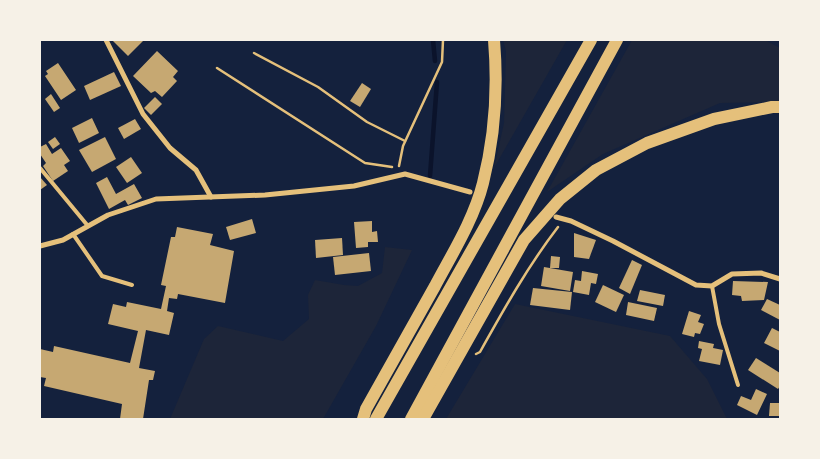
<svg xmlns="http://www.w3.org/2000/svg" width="820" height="459" viewBox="0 0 820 459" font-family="'Varela Round',sans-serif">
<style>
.green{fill:#1d2539}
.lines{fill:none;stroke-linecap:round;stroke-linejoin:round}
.stream{stroke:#0b132b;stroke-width:4.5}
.building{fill:#c6a872}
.path{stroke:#e5c07b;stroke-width:2.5}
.service{stroke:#e5c07b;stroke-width:4}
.minor{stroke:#e5c07b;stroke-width:5}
.trunk{stroke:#e5c07b;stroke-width:12}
</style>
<rect width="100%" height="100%" fill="#14213d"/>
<!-- green -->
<g class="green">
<path d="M503 40H567L494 168 504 123 506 51Z"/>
<path d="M632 40H765L780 48V102L720 103 603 154 547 192Z"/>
<path d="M385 247 412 250 376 326 323 419H170L204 339 218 326 283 341 309 319 308 295 315 280 344 285 358 286 382 273Z"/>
<path d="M515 304 670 336 707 379 727 419H446Z"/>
</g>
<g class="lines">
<!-- stream -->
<g class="stream">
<path d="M433 40 435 61"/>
<path d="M430 176 437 82"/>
</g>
</g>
<!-- building -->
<g class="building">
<path d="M112 40H144L128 56Z"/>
<path d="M157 51 178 71 173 77 177 81 162 97 155 91 151 93 133 76Z"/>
<path d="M58 63 76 90 61 100 45 76 48 74 46 71Z"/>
<path d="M114 72 121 86 90 100 84 86Z"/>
<path d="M362 83 371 89 360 107 350 101Z"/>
<path d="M51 94 60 108 54 112 45 99Z"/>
<path d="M155 97 162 104 151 115 144 108Z"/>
<path d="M92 118 99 133 79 143 72 128Z"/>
<path d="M135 119 141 129 124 139 118 128Z"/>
<path d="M55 137 60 144 53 149 48 142Z"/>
<path d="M105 137 116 159 92 172 79 150Z"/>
<path d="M46 144 52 154 61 148 70 161 64 165 68 171 53 181 43 166 46 163 40 154V147Z"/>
<path d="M131 157 142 173 127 183 116 167Z"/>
<path d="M40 177 47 185 40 190Z"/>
<path d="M107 177 116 194 134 184 142 198 128 205 125 200 109 209 96 183Z"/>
<path d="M252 219 256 233 230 240 226 227Z"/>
<path d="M372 221V232L377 231 378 242H368V247L356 248 354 222Z"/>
<path d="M177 227 213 234 210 245 234 251 225 303 178 294 177 299 169 298 167 311 174 313 169 335 146 330 139 368 155 371 153 380H149L143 419H120L122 404 44 386 46 378 40 377V349L53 352 54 346 130 363 138 331 108 324 113 304 126 307 127 302 161 309 166 286 161 285 171 237H175Z"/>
<path d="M574 233 596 240 589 259 574 257Z"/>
<path d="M342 238 343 255 316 258 315 240Z"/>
<path d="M369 253 371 271 335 275 333 257Z"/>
<path d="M551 256 560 257 559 268H550Z"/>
<path d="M632 260 642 265 630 294 619 288Z"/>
<path d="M544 267 573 272 570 291 541 286Z"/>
<path d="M582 271 598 274 596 284 591 283 589 295 573 292 575 280 581 281Z"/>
<path d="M733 281 768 282 764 300 742 301 741 296 732 295Z"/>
<path d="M603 285 624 295 616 312 595 302Z"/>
<path d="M533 288 572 292 570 310 530 305Z"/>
<path d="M640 290 665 295 663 306 637 301Z"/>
<path d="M767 299 780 305V320L761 310Z"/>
<path d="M628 302 657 308 654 321 626 315Z"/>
<path d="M689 311 701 315 698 322 704 324 700 334 695 333 694 337 682 334Z"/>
<path d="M772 328 780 332V351L764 343Z"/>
<path d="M699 341 714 344 713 348 723 350 720 365 699 361 702 349 698 348Z"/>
<path d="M756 358 780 373V386L778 389 748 370Z"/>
<path d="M756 389 767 394 757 415 737 405 741 396 751 400Z"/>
<path d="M770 403H780V416H769Z"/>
</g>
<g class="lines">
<!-- path -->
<g class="path">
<path d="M254 53 318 87 367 122 405 141"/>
<path d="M217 68 365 163 392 167"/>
<path d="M399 166 403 146 442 62 443 40"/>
<path d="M476 354 480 352C504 309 528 266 558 227"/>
</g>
<!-- service -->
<g class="service">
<path d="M40 168 88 226"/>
<path d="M73 234 102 276 132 285"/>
<path d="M712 286 719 324 738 385"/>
</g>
<!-- minor -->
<g class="minor">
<path d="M106 40 143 114 170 148 196 170 211 197"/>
<path d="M556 217 571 221 613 241 696 285 712 286 732 274 761 273 780 279"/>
<path d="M40 246 63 240 108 215 156 199 265 195 354 186 405 174 470 192"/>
</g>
<!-- trunk -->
<g class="trunk">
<path d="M363 419 366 409C389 368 412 327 435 286 452 254 474 219 483 183 495 136 498 88 494 40"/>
<path d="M376 419 591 40"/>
<path d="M411 419 617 40"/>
<path d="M423 419 524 240 560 199 596 170 647 143 714 119 772 107H780"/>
</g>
</g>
<!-- border -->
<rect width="820" height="459" fill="none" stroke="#f6f1e7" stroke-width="82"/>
</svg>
